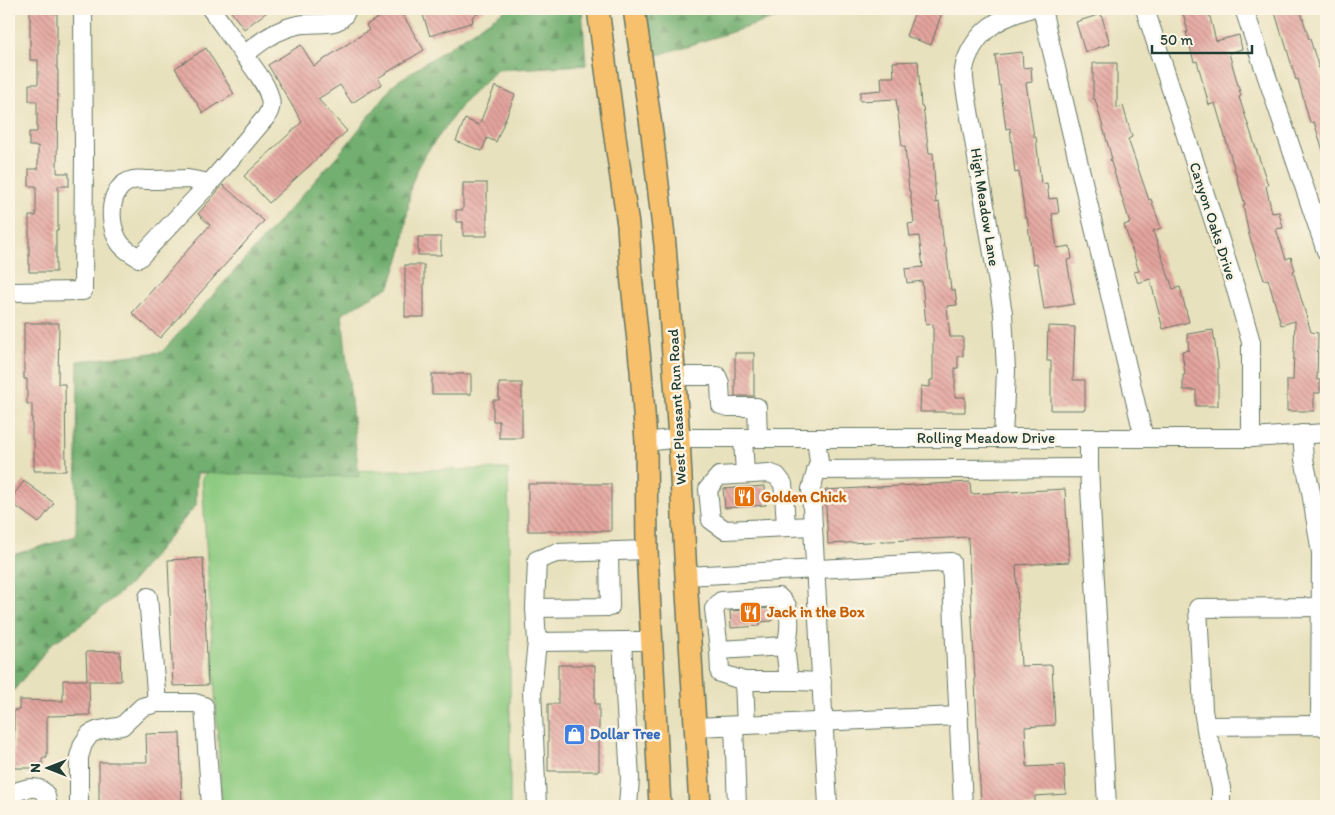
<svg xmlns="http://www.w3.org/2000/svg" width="1335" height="815" viewBox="0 0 1335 815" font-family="Itim,sans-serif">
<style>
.green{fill:#8ecb81;stroke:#56845a}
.forest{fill:url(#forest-firs);stroke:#487652}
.building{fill:url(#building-back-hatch)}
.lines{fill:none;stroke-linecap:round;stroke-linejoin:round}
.minor-casing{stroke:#657664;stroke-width:20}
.major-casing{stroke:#657664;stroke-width:24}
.minor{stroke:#fff;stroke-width:18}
.major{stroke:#f7c06c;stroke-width:21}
.labels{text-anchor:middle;stroke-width:5;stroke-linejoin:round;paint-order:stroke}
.street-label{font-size:15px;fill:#1f3d34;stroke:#fcf5e5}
.food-label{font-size:15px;font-weight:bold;fill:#c56008;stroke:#fcf5e5;text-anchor:start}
.shop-label{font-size:15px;font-weight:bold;fill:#366cbe;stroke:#fcf5e5;text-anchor:start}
</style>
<defs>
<pattern id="forest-firs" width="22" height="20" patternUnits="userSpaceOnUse" patternTransform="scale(1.25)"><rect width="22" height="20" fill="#72af6f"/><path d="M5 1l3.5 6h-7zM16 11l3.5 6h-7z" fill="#5d905c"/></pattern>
<pattern id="building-back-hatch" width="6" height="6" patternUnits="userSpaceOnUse" patternTransform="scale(1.25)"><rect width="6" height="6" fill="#e4a49e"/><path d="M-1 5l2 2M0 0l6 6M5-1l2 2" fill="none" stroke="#b88782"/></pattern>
</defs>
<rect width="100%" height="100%" fill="#fcf5e5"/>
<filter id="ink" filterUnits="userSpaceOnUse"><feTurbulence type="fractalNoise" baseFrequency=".02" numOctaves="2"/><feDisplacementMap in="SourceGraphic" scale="10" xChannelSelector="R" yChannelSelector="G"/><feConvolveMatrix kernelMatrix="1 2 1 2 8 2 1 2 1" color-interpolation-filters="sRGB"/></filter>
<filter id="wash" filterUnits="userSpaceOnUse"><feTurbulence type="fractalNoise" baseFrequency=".0096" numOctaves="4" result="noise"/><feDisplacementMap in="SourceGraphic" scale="20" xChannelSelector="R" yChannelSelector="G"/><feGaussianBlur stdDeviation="1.12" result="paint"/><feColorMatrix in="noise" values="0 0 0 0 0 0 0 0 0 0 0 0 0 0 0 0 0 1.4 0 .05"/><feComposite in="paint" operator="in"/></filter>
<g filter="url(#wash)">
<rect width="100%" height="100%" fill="#e8e1bd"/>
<!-- green -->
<path class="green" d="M508 469 510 633V806H222L202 477 210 472Z"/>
<!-- forest -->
<g class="forest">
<path d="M507 9H582L586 65 497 70 463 103 422 159 411 185 403 246 390 286 342 314 359 477 197 473 196 505 128 586 78 627 52 643 14 690 9 691V556L76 536 78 361 162 352 345 147 395 83Z"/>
<path d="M645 9H805L652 57Z"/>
</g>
<g id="blocks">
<!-- building -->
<g class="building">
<path d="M30 9H57V70H58L57 173H69V186H58V230H56V272H29V216H36V186H29V169H38V146H29V132H37V101H29V84H38V60H30Z"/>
<path d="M229 9H271L244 29Z"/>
<path d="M393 9H399L424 50 378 78 382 84 352 103 340 85 318 99 347 131 269 203 244 176 302 122 268 65 301 45 314 66 369 30 366 25Z"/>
<path d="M421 9H486L472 17 473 22 430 36Z"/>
<path d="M916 9H943L931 45 906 36Z"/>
<path d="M1182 9H1208L1216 41 1239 35 1242 49 1229 53 1241 96 1239 97 1268 185 1266 186 1272 213 1279 212 1283 228 1276 229 1286 259 1291 257 1295 270 1293 271 1311 332 1318 333 1317 380H1320V393H1314V411H1287V380H1293L1295 321 1281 325 1268 279 1264 280 1249 235 1243 205H1245L1215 103 1209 105 1197 61 1194 62 1186 32H1188Z"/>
<path d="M1274 9H1300L1309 39H1310L1323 82 1326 81V154H1324L1314 122 1310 123 1298 79 1296 80 1283 36H1282Z"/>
<path d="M1101 14 1110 44 1085 52 1076 22Z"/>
<path d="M206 48 234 94 203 113 175 68Z"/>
<path d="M1022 52 1023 68 1031 67 1032 82 1026 83 1034 137H1036L1041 184 1047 183 1049 199 1057 198 1059 213 1052 214 1057 248 1070 246 1072 259 1067 260 1074 304 1044 309 1037 263 1033 264 1027 217H1025L1019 172 1015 173 1010 128 1006 129 1000 85 999 86 995 55Z"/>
<path d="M918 61 921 107H923L929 153H933L936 203 939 202 944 247H946L951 290H955L957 305 947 306 950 337H963V356H958V368H955V397H965V412H920L921 386 930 387V380H933V324L926 325 922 281 907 283 905 269 923 267 919 236 910 237 908 224 914 223 910 191H909L905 146H902L896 99 860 101V92L882 90 881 77H894L893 62Z"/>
<path d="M1093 63H1117V108L1123 106 1132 137 1128 139 1149 200 1151 199 1161 228 1153 231 1173 289 1180 287 1189 322 1163 329 1150 279 1138 283 1134 272 1139 271 1124 225 1130 223 1110 159H1112L1095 99H1093Z"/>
<path d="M495 86 515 95 496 142 487 138 482 151 456 141 465 119 479 125Z"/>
<path d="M463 183H487V236H463V222H456V210H463Z"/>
<path d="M223 185 264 221 160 338 132 313 210 225 198 214Z"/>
<rect x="418" y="237" width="23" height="18"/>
<rect x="405" y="265" width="19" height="52"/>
<path d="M24 323H59L58 384H65L66 471H34V440H32V404H27V379H24Z"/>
<path d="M1048 326 1075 327 1073 380H1085V410H1051V361H1047Z"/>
<path d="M1213 330 1218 365V406H1196V390H1183V375H1185L1182 351 1189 350 1187 334Z"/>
<rect x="735" y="353" width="19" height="43"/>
<rect x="432" y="374" width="39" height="20"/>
<path d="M499 383H522V438H499V421H493V400H499Z"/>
<path d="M24 481 54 503 39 523 9 501Z"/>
<path d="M970 482 971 494 1065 489 1069 562 1016 565 1021 666 1052 665 1055 725 1025 727 1027 767 1064 765 1066 794 1035 796V806H981L968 537 828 544 825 490Z"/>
<rect x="528" y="484" width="83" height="47"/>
<path d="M765 486 766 505 725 508 723 489Z"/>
<path d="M203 558 208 685 173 686 168 560Z"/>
<path d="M772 608V621L760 622V626L731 628 730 611Z"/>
<path d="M120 651 121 681H89L90 715 47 716V758H42V768H14V710H19V700L63 701V680H87L86 652Z"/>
<path d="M558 665H595V704H599V771H548V704H558Z"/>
<path d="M180 733 182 806H99V762H147L146 734Z"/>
</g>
</g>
</g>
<g filter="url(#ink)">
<use href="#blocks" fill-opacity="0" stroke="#657664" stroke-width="1"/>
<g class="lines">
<defs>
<g id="minor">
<path d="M1042 9 1144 438"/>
<path d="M1145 9 1237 293 1251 342V438"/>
<path d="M1244 9 1326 251"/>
<path d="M244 55C258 44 270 34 287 28 293 26 300 24 306 24 322 22 341 28 347 9"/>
<path d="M188 179 210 183 139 258C131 253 122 248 118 240 108 221 108 186 133 180 138 179 144 180 149 180 162 180 175 179 188 179Z"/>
<path d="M210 183 266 117C270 111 272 106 270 99 267 84 254 69 245 56 233 40 222 24 211 9"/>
<path d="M9 292 83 291 84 154 83 9"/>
<path d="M675 376H717L720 383 721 405 728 407H757L758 438"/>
<path d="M1302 434 1304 459 1311 492 1321 553 1320 725"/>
<path d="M743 438 745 474"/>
<path d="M816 438 819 462 811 489 828 806"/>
<path d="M1003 438 1006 371 1003 313 966 93C965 86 963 77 964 70 966 54 978 36 990 27 1001 18 1016 13 1029 9"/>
<path d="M1089 438V468"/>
<path d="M646 442 679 438H1251L1326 433"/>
<path d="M816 470 1089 468 1107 806"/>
<path d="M786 527 784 493 783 484 777 476 769 473 719 476 708 489 711 520 725 530 813 526"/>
<path d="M686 576 951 562 963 806"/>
<path d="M148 597 157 703"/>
<path d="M535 608 610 607 609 552"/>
<path d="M537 642 535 608 537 560 556 553 647 550"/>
<path d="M719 650 785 646 789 681"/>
<path d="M744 681 720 673 719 650 714 609 721 601 779 597C782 600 785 603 787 606 791 619 789 635 786 647"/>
<path d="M746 725 744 681H796L822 682"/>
<path d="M734 726 737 806"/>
<path d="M1206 726 1320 725 1326 728"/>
<path d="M695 727 959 716"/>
<path d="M9 795C18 791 38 782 45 794 47 797 47 803 48 806"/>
<path d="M79 806V757L83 744 90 734 99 730 122 726 142 707 157 703H195L204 706 211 806"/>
<path d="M537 806 532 690 537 642 622 641"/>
<path d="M628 806 630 779 622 641H651"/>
<path d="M1221 806V788L1212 748 1207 735 1203 710 1198 608 1321 607"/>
</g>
<g id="major">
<path d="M598 9 616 144 628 225 631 275 641 370 646 442 647 550 660 806"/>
<path d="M634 9 652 133 665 245 679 438 686 576 700 806"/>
</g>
</defs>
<!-- minor casing -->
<use href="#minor" class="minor-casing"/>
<!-- major casing -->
<use href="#major" class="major-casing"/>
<!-- minor -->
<use href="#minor" class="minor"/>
<!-- major -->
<use href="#major" class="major"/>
</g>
</g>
<!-- icons -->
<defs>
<symbol id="restaurant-square" viewBox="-11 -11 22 22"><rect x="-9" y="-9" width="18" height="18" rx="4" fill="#e8710a" stroke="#fcf5e5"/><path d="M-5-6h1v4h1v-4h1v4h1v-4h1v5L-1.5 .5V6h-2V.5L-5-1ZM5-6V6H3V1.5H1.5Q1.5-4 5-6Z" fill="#fff"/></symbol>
<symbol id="shop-square" viewBox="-11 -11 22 22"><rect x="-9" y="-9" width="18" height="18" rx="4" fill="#3f7fe0" stroke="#fcf5e5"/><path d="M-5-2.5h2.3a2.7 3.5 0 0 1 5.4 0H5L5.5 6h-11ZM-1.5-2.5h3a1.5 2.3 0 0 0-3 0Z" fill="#fff"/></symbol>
</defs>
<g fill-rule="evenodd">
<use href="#restaurant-square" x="732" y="484" width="25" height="25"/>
<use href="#restaurant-square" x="738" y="600" width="25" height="25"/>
<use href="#shop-square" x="562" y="722" width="25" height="25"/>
</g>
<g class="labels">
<!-- street labels -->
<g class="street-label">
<text transform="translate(985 207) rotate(81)" y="5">High Meadow Lane</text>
<text transform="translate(1213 221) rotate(72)" y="5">Canyon Oaks Drive</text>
<text transform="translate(677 407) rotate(-93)" y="5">West Pleasant Run Road</text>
<text x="986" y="443">Rolling Meadow Drive</text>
</g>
<!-- food labels -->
<g class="food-label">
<text x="761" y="502">Golden Chick</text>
<text x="767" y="617">Jack in the Box</text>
</g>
<!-- shop labels -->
<g class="shop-label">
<text x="590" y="739">Dollar Tree</text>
</g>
</g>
<!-- margin -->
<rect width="1335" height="815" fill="none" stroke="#fcf5e5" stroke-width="30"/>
<!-- north arrow -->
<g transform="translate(48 768) rotate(270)" stroke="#fcf5e5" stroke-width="4" paint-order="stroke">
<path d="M0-4L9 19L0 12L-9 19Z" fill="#1f3d34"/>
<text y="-8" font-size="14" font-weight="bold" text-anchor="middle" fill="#1f3d34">N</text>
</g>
<!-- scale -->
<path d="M1152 45v8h100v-8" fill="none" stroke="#1f3d34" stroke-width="2.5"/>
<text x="1160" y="45" font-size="15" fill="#1f3d34" stroke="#fcf5e5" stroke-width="4" paint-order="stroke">50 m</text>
</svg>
